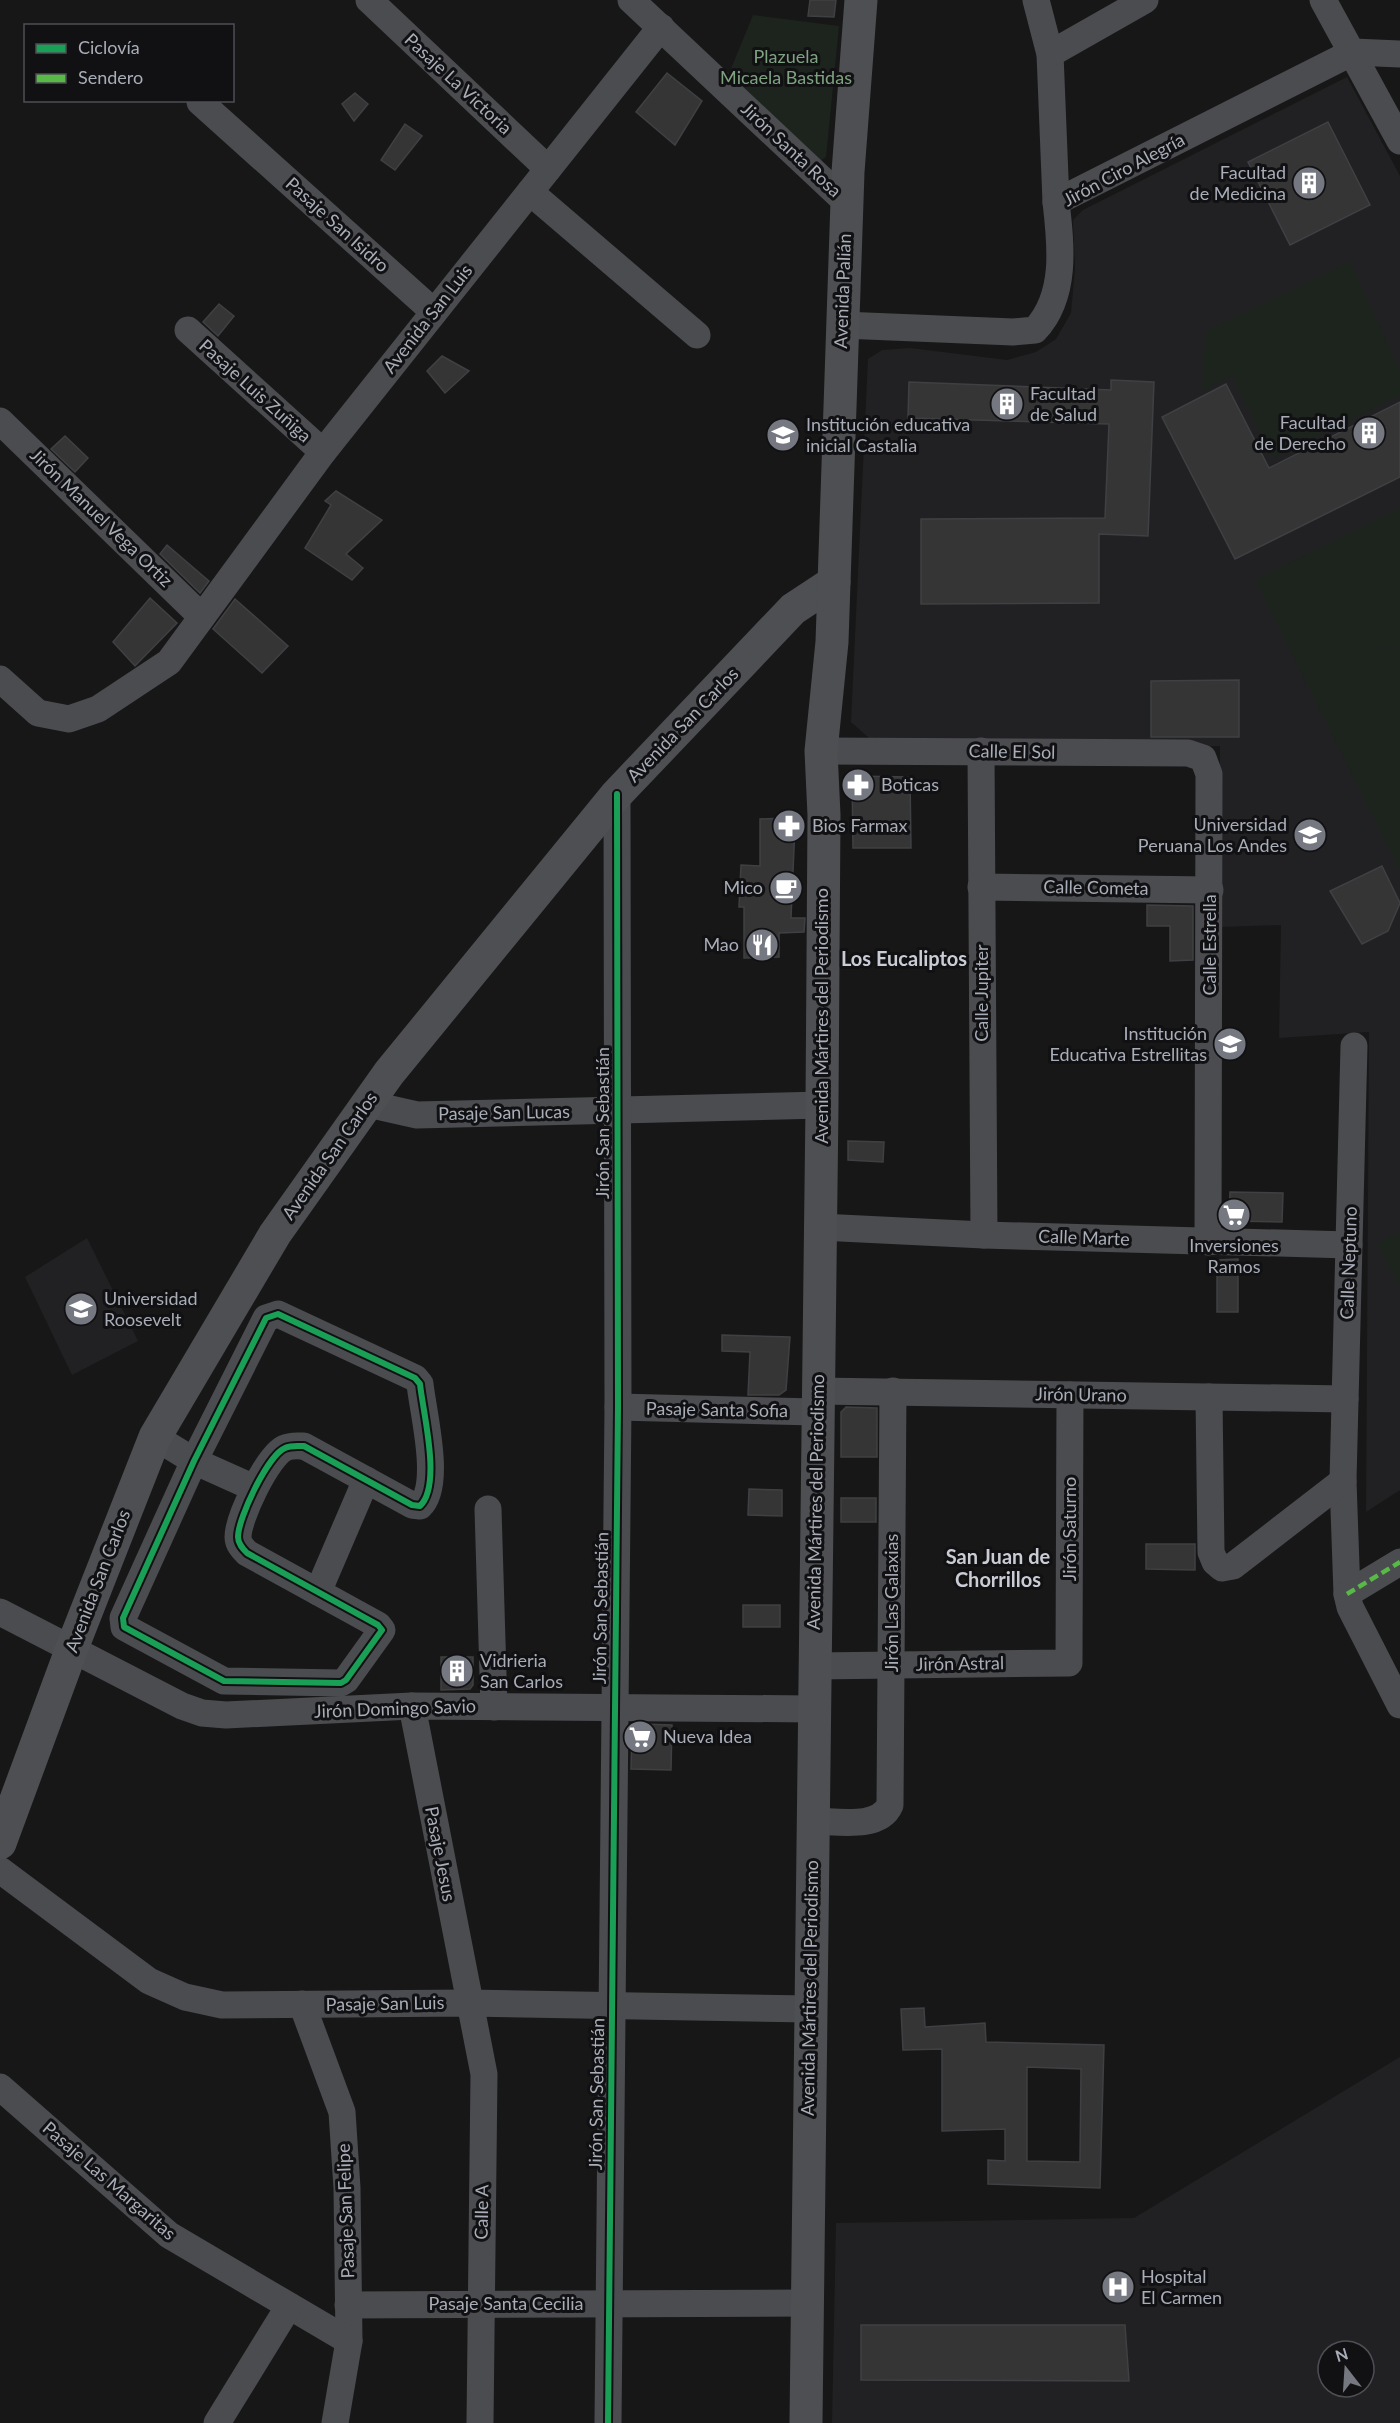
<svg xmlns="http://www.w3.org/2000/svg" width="1400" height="2423" viewBox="0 0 1400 2423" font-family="Lato,sans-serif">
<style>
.built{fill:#212123;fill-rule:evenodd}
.green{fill:#1d241e}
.building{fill:#353536;stroke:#3f4043;stroke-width:1.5;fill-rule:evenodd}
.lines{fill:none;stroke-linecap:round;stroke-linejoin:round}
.minor{stroke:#4b4c50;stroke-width:27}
.major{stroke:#4d4f52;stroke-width:33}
.quiet{stroke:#58b947;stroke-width:4.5;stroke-dasharray:9 4.5;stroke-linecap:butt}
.cycleway-casing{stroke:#111113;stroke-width:10}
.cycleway{stroke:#1a9f57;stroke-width:6}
.labels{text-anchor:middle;stroke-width:6;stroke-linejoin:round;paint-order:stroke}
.park-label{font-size:18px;fill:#7fa381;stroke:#111113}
.street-label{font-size:18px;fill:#a8adb8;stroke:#111113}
.poi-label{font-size:18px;fill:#a8adb8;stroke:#111113;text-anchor:start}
.neighbourhood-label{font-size:20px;font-weight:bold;fill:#c9ccd4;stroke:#111113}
</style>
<rect width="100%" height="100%" fill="#171717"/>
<!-- built -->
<g class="built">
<path d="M1347 77 1400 176V1490L1366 1512 1369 1032 1279 1038 1281 925 1219 927 1220 746H890L870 739 851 722 868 359 882 350 910 348 1007 360 1036 352 1056 339 1071 313 1075 268 1073 220 1083 210Z"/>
<path d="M87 1238 138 1341 72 1375 25 1277Z"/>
<path d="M1400 2057V2423H832L836 2223 1134 2218ZM1328 2351H1364V2387H1328Z"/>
</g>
<!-- green -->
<g class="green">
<path d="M753 15 839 26 826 157 817 163 728 76Z"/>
<path d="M1350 262 1400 371V395L1273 458 1232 376 1202 390 1206 331Z"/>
<path d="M1400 508V646H1375L1400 647V871L1255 580Z"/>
<path d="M1400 1231V1287L1377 1243Z"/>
</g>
<!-- building -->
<g class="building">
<path d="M810 0H836L834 17 808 16Z"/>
<path d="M667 73 702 101 675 145 636 112Z"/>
<path d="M355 93 368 104 354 121 342 104Z"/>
<path d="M1328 122 1370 205 1290 245 1248 162Z"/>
<path d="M405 124 422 136 395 170 381 160Z"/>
<path d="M219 304 234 316 218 336 203 322Z"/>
<path d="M442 356 469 371 445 393 427 371Z"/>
<path d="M1111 380 1154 382 1148 536 1099 534V603L921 604V519L1105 518 1109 424 908 418 909 382 1111 390Z"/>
<path d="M1226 384 1269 468 1400 402V477L1235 559 1162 417Z"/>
<path d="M65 436 88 458 75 472 51 449Z"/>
<path d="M336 491 382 520 346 554 363 568 352 580 305 548 331 505 325 501Z"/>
<path d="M167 545 209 581 200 593 160 554Z"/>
<path d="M150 598 177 623 135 666 113 642Z"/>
<path d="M235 599 288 646 262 673 213 629Z"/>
<path d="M1239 680V737H1151V681Z"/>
<path d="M852 776 910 777 911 848H853Z"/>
<path d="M786 818 792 820 795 825 791 918H805L804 932 779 933V957L744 958V907H739L741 865 760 866V819Z"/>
<path d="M1382 866 1400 903 1388 931 1362 944 1330 891Z"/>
<path d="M1147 905 1193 906V960L1170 961V926H1147Z"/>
<path d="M848 1141 884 1142 883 1162 848 1160Z"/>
<path d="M1230 1192 1283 1193 1282 1222 1229 1221Z"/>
<path d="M1238 1259V1312H1217V1260Z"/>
<path d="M722 1335 790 1337 786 1390 779 1395H748L750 1352 722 1351Z"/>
<path d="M846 1407 877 1408V1457H841V1412Z"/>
<path d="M749 1489 782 1490V1516L748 1515Z"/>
<rect x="841" y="1498" width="35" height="24"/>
<path d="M1146 1544H1195V1570L1146 1569Z"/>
<rect x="743" y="1605" width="37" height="22"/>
<path d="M441 1657H473V1685L470 1689 441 1690Z"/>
<path d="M641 1724 672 1725 671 1770 631 1769 632 1732Z"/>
<path d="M924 2008 925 2027 985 2023 986 2042 1104 2045 1100 2188 988 2184V2160L1005 2161V2129L942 2131V2049L903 2050 901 2009ZM1027 2067 1081 2069 1080 2162 1027 2161Z"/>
<path d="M861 2325H1125L1129 2381 861 2380Z"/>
</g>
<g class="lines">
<!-- minor -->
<g class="minor">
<path d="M369 0 548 169"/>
<path d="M631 0 846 202"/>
<path d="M1036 0 1050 54 1056 202"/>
<path d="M1323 0 1400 141"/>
<path d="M1050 54 1145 0"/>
<path d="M200 102 434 312"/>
<path d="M530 192 697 335"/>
<path d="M842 325 1013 332 1035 330C1067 296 1061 245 1056 202L1353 52 1400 54"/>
<path d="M188 330 323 452"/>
<path d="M0 421 201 616"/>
<path d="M0 679 38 713 69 719 98 709 169 662 323 452 661 27"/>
<path d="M821 751 1188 753 1203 758 1209 774 1208 1242"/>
<path d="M981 751 984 1235"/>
<path d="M981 887 1210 890"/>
<path d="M1354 1046 1343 1481 1347 1594 1350 1607 1400 1705"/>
<path d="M368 1104 417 1115 822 1105"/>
<path d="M820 1227 984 1235 1349 1245"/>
<path d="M278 1314 415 1378 420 1384C423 1413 442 1485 420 1506L412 1505 304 1446C298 1446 291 1445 285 1448 268 1455 238 1518 238 1537 238 1544 243 1549 247 1553L378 1625 382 1630 346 1680 341 1683 224 1681 124 1627 123 1618 194 1461 266 1318Z"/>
<path d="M817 1391 1345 1399"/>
<path d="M1209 1397 1211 1552 1215 1562 1222 1568 1233 1566 1343 1481"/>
<path d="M618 1407 816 1412"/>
<path d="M155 1437 194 1461 254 1488"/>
<path d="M488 1509 494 1707"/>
<path d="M318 1592 366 1480"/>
<path d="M1347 1594 1400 1562"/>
<path d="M0 1612 182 1706 202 1713 226 1715 412 1706 814 1709"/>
<path d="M814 1666 1069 1663 1070 1395"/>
<path d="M412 1706 484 2074 480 2423"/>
<path d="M812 1821C836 1821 879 1830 890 1805L893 1391"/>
<path d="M0 1870 149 1981 185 1997 222 2005 468 2003 810 2009"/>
<path d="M302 2004 342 2112 347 2188 349 2341 335 2423"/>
<path d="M0 2087 169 2235 349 2341"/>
<path d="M348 2305 807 2303"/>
<path d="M217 2423 289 2306"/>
<path d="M608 2423 618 1407 617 794"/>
</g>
<!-- major -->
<g class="major">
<path d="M0 1843 72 1648 155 1437 275 1234 389 1073 617 794 793 609 834 582"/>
<path d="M806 2423 822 1105 824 815 821 751 832 642 848 172 861 0"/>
</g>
<!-- quiet -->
<path class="quiet" d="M1347 1594 1400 1562"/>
<defs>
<g id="cycleway">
<path d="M278 1314 415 1378 420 1384C423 1413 442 1485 420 1506L412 1505 304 1446C298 1446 291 1445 285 1448 268 1455 238 1518 238 1537 238 1544 243 1549 247 1553L378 1625 382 1630 346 1680 341 1683 224 1681 124 1627 123 1618 194 1461 266 1318Z"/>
<path d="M608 2423 618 1407 617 794"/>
</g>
</defs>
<!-- cycleway casing -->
<use href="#cycleway" class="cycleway-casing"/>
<!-- cycleway -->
<use href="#cycleway" class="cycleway"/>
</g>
<!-- icons -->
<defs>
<symbol id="building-disc" viewBox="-11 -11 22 22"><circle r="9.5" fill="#757880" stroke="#111113"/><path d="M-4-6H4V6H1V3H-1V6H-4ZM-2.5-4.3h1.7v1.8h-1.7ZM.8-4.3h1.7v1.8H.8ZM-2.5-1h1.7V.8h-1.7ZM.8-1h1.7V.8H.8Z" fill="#fff"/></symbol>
<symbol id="school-disc" viewBox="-11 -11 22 22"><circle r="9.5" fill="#757880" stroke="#111113"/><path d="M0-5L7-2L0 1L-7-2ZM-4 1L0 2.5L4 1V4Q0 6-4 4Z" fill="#fff"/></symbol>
<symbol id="pharmacy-disc" viewBox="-11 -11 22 22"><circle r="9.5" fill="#757880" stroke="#111113"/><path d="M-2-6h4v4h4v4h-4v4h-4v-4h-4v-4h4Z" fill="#fff"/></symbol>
<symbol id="university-disc" viewBox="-11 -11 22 22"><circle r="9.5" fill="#757880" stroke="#111113"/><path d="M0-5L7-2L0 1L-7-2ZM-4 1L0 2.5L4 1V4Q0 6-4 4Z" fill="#fff"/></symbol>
<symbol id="cafe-disc" viewBox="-11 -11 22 22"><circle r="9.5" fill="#757880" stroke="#111113"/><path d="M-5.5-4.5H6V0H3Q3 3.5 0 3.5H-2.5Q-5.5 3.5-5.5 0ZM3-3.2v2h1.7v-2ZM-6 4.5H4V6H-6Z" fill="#fff"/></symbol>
<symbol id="restaurant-disc" viewBox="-11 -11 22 22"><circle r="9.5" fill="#757880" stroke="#111113"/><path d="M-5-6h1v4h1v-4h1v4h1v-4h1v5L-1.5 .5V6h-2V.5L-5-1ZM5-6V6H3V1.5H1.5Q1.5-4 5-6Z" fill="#fff"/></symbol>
<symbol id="supermarket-disc" viewBox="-11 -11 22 22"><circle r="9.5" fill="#757880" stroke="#111113"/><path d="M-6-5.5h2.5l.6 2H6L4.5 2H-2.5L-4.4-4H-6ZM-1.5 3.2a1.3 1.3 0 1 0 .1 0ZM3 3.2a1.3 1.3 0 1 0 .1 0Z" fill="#fff"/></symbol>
<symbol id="hospital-disc" viewBox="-11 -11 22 22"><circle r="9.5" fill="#757880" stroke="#111113"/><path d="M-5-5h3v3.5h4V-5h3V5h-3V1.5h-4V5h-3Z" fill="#fff"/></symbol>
</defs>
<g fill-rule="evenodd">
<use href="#building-disc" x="1290" y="164" width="38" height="38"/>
<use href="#building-disc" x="988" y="385" width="38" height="38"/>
<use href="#building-disc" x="1350" y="414" width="38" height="38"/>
<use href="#school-disc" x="764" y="416" width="38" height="38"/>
<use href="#pharmacy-disc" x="839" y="766" width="38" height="38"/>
<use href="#pharmacy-disc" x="770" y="807" width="38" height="38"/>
<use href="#university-disc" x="1291" y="816" width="38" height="38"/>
<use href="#cafe-disc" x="767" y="869" width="38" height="38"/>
<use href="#restaurant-disc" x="743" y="926" width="38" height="38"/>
<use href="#school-disc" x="1211" y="1025" width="38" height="38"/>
<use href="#supermarket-disc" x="1215" y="1196" width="38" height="38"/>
<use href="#university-disc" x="62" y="1290" width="38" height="38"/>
<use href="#building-disc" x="438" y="1652" width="38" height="38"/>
<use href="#supermarket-disc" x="621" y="1718" width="38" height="38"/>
<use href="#hospital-disc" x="1099" y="2268" width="38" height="38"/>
</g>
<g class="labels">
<!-- park labels -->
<g class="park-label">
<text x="786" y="63">Plazuela<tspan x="786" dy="21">Micaela Bastidas</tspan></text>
</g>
<!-- street labels -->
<g class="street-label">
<text transform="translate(458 84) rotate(43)" y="6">Pasaje La Victoria</text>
<text transform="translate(791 150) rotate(43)" y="6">Jirón Santa Rosa</text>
<text transform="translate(1124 170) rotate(-28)" y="6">Jirón Ciro Alegría</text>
<text transform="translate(337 225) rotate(42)" y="6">Pasaje San Isidro</text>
<text transform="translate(843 291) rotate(-88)" y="6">Avenida Palián</text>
<text transform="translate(428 319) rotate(-52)" y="6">Avenida San Luis</text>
<text transform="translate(255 391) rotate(42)" y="6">Pasaje Luis Zuñiga</text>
<text transform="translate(101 518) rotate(44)" y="6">Jirón Manuel Vega Ortiz</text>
<text transform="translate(683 725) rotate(-46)" y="6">Avenida San Carlos</text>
<text transform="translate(1012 752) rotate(1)" y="6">Calle El Sol</text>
<text transform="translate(1096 888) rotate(1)" y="6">Calle Cometa</text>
<text transform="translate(1210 945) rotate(-90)" y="6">Calle Estrella</text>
<text transform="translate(982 993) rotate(-90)" y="6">Calle Jupiter</text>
<text transform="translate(822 1016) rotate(-90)" y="6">Avenida Mártires del Periodismo</text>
<text transform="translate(504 1113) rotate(-1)" y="6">Pasaje San Lucas</text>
<text transform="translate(603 1123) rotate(-90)" y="6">Jirón San Sebastián</text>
<text transform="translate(330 1156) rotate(-55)" y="6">Avenida San Carlos</text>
<text transform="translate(1084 1238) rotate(2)" y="6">Calle Marte</text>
<text transform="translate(1349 1263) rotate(-88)" y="6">Calle Neptuno</text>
<text transform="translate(1081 1395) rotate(1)" y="6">Jirón Urano</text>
<text transform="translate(717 1410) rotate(1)" y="6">Pasaje Santa Sofia</text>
<text transform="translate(816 1502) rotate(-89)" y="6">Avenida Mártires del Periodismo</text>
<text transform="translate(1070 1529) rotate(-90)" y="6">Jirón Saturno</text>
<text transform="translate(98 1581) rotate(-69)" y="6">Avenida San Carlos</text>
<text transform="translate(892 1603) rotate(-90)" y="6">Jirón Las Galaxias</text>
<text transform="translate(601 1608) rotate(-89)" y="6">Jirón San Sebastián</text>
<text transform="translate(960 1664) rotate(-1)" y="6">Jirón Astral</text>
<text transform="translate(395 1709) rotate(-2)" y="6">Jirón Domingo Savio</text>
<text transform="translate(440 1854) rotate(79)" y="6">Pasaje Jesus</text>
<text transform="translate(810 1988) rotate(-89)" y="6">Avenida Mártires del Periodismo</text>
<text transform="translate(385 2004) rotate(-1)" y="6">Pasaje San Luis</text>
<text transform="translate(597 2094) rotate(-89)" y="6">Jirón San Sebastián</text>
<text transform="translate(109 2181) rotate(41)" y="6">Pasaje Las Margaritas</text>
<text transform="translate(346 2211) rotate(-92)" y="6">Pasaje San Felipe</text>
<text transform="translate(482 2212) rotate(-89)" y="6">Calle A</text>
<text x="506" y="2310">Pasaje Santa Cecilia</text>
</g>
<!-- poi labels -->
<g class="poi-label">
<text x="1286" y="179" text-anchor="end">Facultad<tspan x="1286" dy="21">de Medicina</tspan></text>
<text x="1030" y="400">Facultad<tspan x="1030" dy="21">de Salud</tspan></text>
<text x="1346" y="429" text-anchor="end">Facultad<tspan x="1346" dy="21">de Derecho</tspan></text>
<text x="806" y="431">Institución educativa<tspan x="806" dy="21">inicial Castalia</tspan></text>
<text x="881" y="791">Boticas</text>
<text x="1287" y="831" text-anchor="end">Universidad<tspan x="1287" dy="21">Peruana Los Andes</tspan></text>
<text x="812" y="832">Bios Farmax</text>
<text x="763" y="894" text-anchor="end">Mico</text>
<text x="739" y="951" text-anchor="end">Mao</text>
<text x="1207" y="1040" text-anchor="end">Institución<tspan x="1207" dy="21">Educativa Estrellitas</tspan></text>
<text x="1234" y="1252" text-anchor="middle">Inversiones<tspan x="1234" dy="21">Ramos</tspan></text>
<text x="104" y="1305">Universidad<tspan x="104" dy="21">Roosevelt</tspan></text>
<text x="480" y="1667">Vidrieria<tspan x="480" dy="21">San Carlos</tspan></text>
<text x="663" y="1743">Nueva Idea</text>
<text x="1141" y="2283">Hospital<tspan x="1141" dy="21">El Carmen</tspan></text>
</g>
<!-- neighbourhood labels -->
<g class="neighbourhood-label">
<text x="904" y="966">Los Eucaliptos</text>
<text x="998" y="1564">San Juan de<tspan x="998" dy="23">Chorrillos</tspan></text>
</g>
</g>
<!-- legend -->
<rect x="24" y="24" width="210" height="78" fill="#111113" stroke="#4d4f55" stroke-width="1.5"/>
<rect x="36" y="44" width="30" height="9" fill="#1a9f57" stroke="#4d4f55" stroke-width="1.5"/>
<text x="78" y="54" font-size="18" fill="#a8adb8">Ciclovía</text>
<rect x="36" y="74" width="30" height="9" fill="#58b947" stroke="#4d4f55" stroke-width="1.5"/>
<text x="78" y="84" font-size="18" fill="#a8adb8">Sendero</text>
<!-- north arrow -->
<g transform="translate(1346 2369) rotate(343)"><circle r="28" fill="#111113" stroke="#4d4f55" stroke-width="1.5"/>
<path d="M0-4.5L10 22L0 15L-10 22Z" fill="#757880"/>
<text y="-9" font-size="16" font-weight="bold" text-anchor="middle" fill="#a8adb8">N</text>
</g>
</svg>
